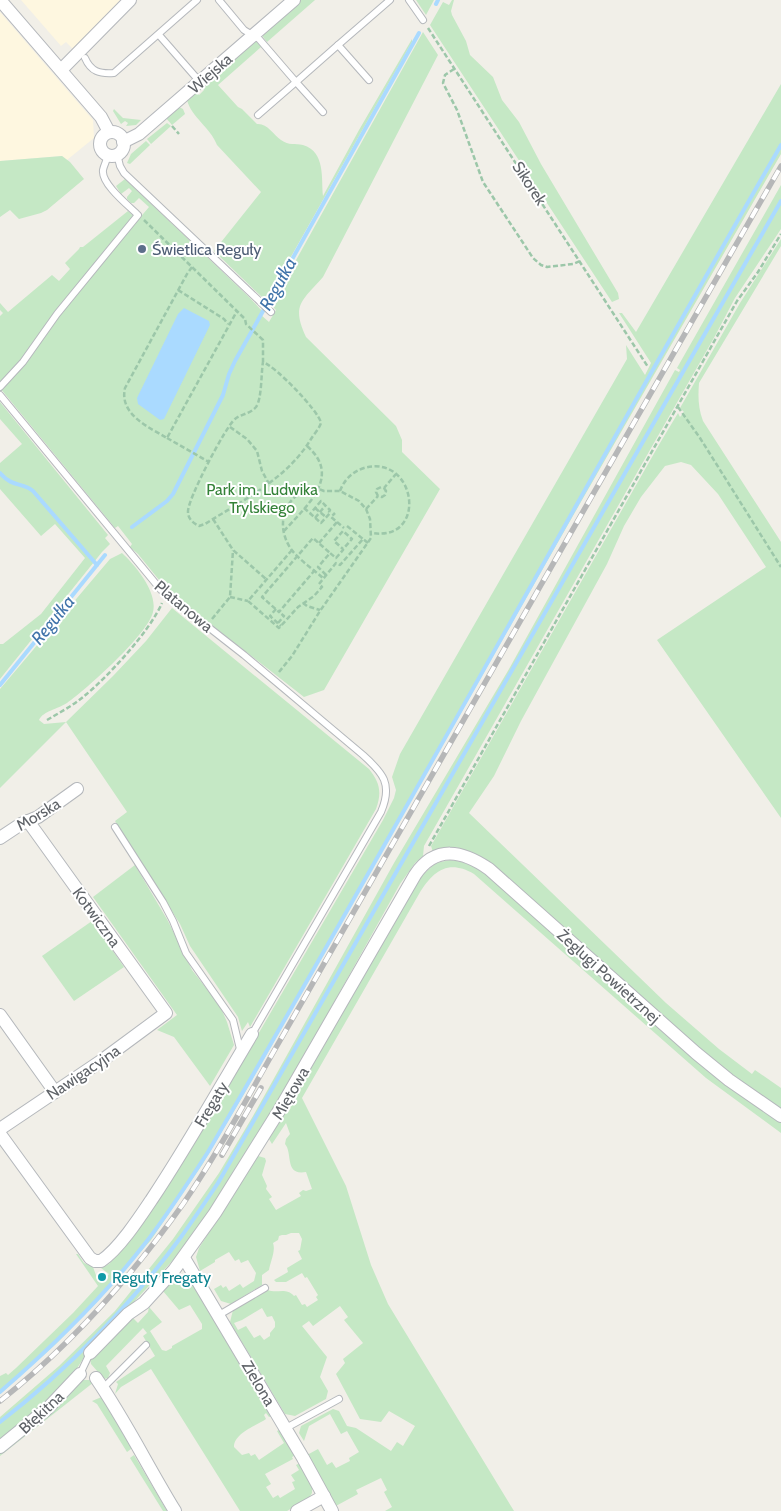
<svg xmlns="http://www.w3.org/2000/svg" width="781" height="1511" viewBox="0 0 781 1511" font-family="Cabin,sans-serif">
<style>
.commercial{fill:#fef7e0}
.green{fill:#c5e8c5;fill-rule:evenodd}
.water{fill:#aadaff}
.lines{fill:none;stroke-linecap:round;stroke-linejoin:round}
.stream{stroke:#aadaff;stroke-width:4}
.service-casing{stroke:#b5b8bc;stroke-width:8}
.minor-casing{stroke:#b5b8bc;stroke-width:14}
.path{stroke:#9cc7a9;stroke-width:2.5;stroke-dasharray:5 2.5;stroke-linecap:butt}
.service{stroke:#fff;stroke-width:6}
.minor{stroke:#fff;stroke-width:12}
.rail-casing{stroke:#b6b7b8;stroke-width:5.5}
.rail{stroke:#fff;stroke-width:4;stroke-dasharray:11;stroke-linecap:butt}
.service-dot{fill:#5c6f8a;stroke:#fff;stroke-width:2}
.culture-dot{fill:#0f9aa8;stroke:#fff;stroke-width:2}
.labels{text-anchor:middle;stroke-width:4;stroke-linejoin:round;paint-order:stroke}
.street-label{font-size:16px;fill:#5f6368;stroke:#fff}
.service-label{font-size:16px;fill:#4e5e75;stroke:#fff;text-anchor:start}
.park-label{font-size:16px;fill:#348238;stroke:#fff}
.culture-label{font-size:16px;fill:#0d838f;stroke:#fff;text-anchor:start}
.water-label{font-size:18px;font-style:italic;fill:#4174aa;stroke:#fff}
</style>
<rect width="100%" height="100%" fill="#f1efe8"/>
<!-- commercial -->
<g class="commercial">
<path d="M21 0H124L75 51 66 42 61 46Z"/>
<path d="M0 12 93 120 94 138 67 160 62 156 0 161Z"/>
</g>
<!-- green -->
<g class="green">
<path d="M301 0H315L267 42 263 37V34Z"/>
<path d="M416 0H434L426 15Z"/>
<path d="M452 0H454L451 11 452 15 466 41 470 55 493 77 502 100 519 122 541 164 618 293 619 299 612 302 430 25 443 2 449 5Z"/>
<path d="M423 32 438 55 323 277C302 301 291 305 306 337L396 426 402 440V452L440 489 324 690 304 697 168 591 138 554 130 547 132 544 118 526 115 528 0 388V316L3 313 0 310V303L8 312 52 275 59 281 70 269 65 263 79 249 80 247H83L128 211 138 220 149 207 139 198 134 203H131L127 199V197L132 191 129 188 121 194 116 186 125 179 249 297 263 312 261 315 269 322 276 310 271 305Z"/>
<path d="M412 39V42L266 301 214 251 261 192 217 145C211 128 191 117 187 100L196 92 199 95 204 90 202 87 254 42H257L261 47 218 85 238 107 242 109 257 124C267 123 273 134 281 140 289 146 295 143 303 145 326 152 321 179 323 196L359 130Z"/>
<path d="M781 84V154L582 500 244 1094 202 1165 151 1240 96 1303 57 1343 0 1394V1376L6 1373 8 1375 16 1368 73 1313 98 1286 76 1254H78L84 1263 93 1267 97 1278 102 1282 109 1274 101 1268 109 1264 127 1243 169 1184 194 1144 383 820 394 798 396 790 392 777 400 754 627 359 626 345 645 375 651 363 619 313H622L636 332Z"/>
<path d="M179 107 183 109 185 114 172 125 166 118Z"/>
<path d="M114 109 123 118 141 120 136 125 126 126 128 123 125 121 121 124 113 111Z"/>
<path d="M167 123 171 126 151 144 147 139Z"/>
<path d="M146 141 150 145 130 164 127 163 131 154Z"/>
<path d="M62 156 70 162 84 179 47 210 41 213 19 219 10 210 0 217V161Z"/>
<path d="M781 185V229L735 298 715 336 424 846 423 856 415 863 400 884 283 1094 222 1193 175 1258 88 1351 74 1373 47 1402 0 1442V1417L59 1366 115 1311 173 1239 219 1173 253 1116 394 863 509 669 675 370 679 372 680 370 677 368Z"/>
<path d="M781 239V246L699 383C698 396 698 408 703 421L781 542V818L657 640 766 567 718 494 691 465 681 462 665 466 641 497 624 526 607 564 521 721 494 776 469 813 666 1003 719 1049 752 1074 755 1070 781 1088V1110L740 1083 699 1050 472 852 455 847 433 852 431 846 660 443 678 413 680 417 684 412 680 408 740 303Z"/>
<path d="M0 402 108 535 105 538 110 544 102 552 0 679V644H3L41 614 85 558 55 524 41 536 0 489V463L22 444 0 419Z"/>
<path d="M122 553C135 565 158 592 153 612 148 634 87 689 67 703 58 709 43 711 39 720L44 724 66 722 113 676 146 641 172 608 369 769C380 783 382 792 376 809L250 1027 248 1022 242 1031 238 1017 190 946 180 924 115 821 127 812 66 722 0 788V689L110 559Z"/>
<path d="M450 860C465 861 477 868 490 877L781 1121V1133L706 1078 474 874C448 859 433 871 419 894L302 1098 346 1186 371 1265 388 1304 514 1511H385L392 1507 384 1492 387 1490 381 1478 356 1490 358 1494 334 1507 307 1455 318 1449 327 1465 332 1462 336 1468 350 1461 349 1458 359 1452 347 1431 341 1434 330 1414 309 1426 304 1441 299 1433 301 1426 333 1409 339 1411 347 1426 356 1428 391 1451 397 1442 403 1446 415 1426 389 1411 381 1422 360 1419 336 1374 345 1363 343 1359 363 1343 344 1320 348 1317 340 1306 313 1326 309 1321 302 1326 327 1357 320 1377 328 1391 326 1399 295 1416 285 1414 230 1322 233 1310 268 1290C277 1294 286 1287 294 1296L296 1295 302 1305 305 1304 307 1307 318 1300 316 1297 318 1295 307 1277 305 1278 302 1273 286 1282H276L274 1280 288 1272 287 1268 302 1259 298 1251 300 1250 302 1239 299 1233H291L286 1235H282L279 1236 278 1240 273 1243C276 1251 270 1263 269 1270L262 1275V1285L231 1304 221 1301 214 1289 221 1285 223 1288 226 1286 229 1291 240 1284 243 1288 254 1281 256 1273 248 1260 241 1263 239 1259 235 1261 229 1252 215 1260V1262L200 1271 196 1257 199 1248 258 1156 265 1158 266 1161 262 1175 267 1186 266 1189 272 1197 269 1199 276 1210 301 1196 299 1193 303 1190 306 1191 312 1189 306 1172C284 1176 293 1153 285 1144L286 1139 290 1134 286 1123 272 1144 269 1139 420 877 436 863ZM262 1308 267 1317 272 1316 275 1322V1327L270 1333V1336L264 1340 260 1335 254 1338 246 1326 238 1330 234 1323 242 1320Z"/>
<path d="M135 865 168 921 192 970 220 1006 227 1022 234 1045 210 1086 174 1037 157 1030 177 1015 93 897Z"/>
<path d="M92 921 124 967 74 1001 42 956Z"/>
<path d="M185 1274 190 1276 273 1416 269 1417 266 1413 264 1415 266 1419C256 1426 234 1433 234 1447L242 1455 249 1453 251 1456 255 1454 259 1460 284 1443 277 1431 281 1429 296 1455 292 1457 293 1459 265 1474 271 1484 266 1487 273 1498 278 1495 280 1498 295 1489 292 1482 295 1481 291 1475 299 1470 296 1465 300 1463 312 1487V1493L309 1498 287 1511H240L151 1369 121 1387 115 1394 118 1384 116 1382 155 1356 143 1336 147 1333 143 1328 106 1366 110 1373 108 1378 104 1379 91 1364 90 1359 133 1318 138 1323 148 1312 149 1307 162 1322 150 1331 162 1350 166 1351 172 1348V1346L202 1329V1324L190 1305 179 1310 163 1291 178 1275Z"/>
<path d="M82 1380H89L94 1382 0 1456V1452Z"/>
<path d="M104 1396 135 1446 127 1452 97 1404 92 1401Z"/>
<path d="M134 1455 167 1511H163L130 1458Z"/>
</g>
<!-- water -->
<path class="water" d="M184 308 209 321 210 325 164 419 160 420 138 404 137 398 178 314Z"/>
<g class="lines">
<!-- stream -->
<g class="stream">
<path d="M436 4 438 0"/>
<path d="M0 473C13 488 22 482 33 491L97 565"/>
<path d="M132 527 167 501 173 494 223 395 229 374 235 361 419 33"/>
<path d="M0 685 105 555"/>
<path d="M0 1392C52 1347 101 1300 143 1246 167 1216 187 1184 208 1152 403 819 588 480 781 145"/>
<path d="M0 1422C67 1370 131 1305 181 1237 194 1219 206 1201 218 1183L781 201"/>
</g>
<defs>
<g id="service">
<path d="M219 0 244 30 259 39 296 82 258 115"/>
<path d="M409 0 423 20"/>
<path d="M159 35 200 82"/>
<path d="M338 45 390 0"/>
<path d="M85 58C91 72 100 74 114 73L197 0"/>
<path d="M323 112 296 82 338 45 369 80"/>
<path d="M117 154 120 166 124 173 271 312"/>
<path d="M0 387 23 362 57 314 138 215C129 206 101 184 103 170 104 165 107 160 108 155"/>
<path d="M0 395 161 590 244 655 363 755C383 773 393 784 381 812L252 1034"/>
<path d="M115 827 163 902 173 921 186 953 233 1020 240 1049"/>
<path d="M219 1315 265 1288"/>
<path d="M80 1374 90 1353"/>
<path d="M103 1388 146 1345"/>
<path d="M286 1428 339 1399"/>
</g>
<g id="minor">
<path d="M0 0 101 117 109 132"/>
<path d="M61 70 130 0"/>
<circle cx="112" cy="144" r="12"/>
<path d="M123 142 139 134 294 0"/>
<path d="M0 838 21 824 38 817 77 789"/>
<path d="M0 1015 55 1092"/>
<path d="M0 1129 101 1061 166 1013 28 821"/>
<path d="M0 1134 90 1258 95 1261H101C119 1249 140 1217 152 1199 188 1145 219 1089 252 1034"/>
<path d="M184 1258 303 1458 332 1511"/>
<path d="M90 1353 128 1314 144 1303 174 1270 215 1213 280 1109 415 875C436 844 463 851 489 869L696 1053 729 1080 781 1116"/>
<path d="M96 1378C125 1420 148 1467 175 1511"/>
<path d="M0 1447 48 1408 80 1374"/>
<path d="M297 1511 324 1496"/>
</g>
</defs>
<!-- service casing -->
<use href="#service" class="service-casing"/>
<!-- minor casing -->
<use href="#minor" class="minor-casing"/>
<!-- path -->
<g class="path">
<path d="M428 28 648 367"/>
<path d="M454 69 445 75 443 83 457 110 483 182 533 258 541 265 547 267 573 264 580 261"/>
<path d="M172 126 179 134"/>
<path d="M144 220 245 319 246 324 263 340V362C275 366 319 411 321 423 319 429 314 434 311 439 287 479 243 500 205 524L199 526C193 523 188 519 188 512 187 500 226 426 235 419 241 414 250 414 256 407 262 399 261 373 263 362"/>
<path d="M192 267 187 274 125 388C119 414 148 427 167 438L237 311"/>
<path d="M178 290 224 319 228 324"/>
<path d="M678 407 700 438 781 567"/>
<path d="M230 427 247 439 257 451 262 471 269 484"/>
<path d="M167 438 209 462"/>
<path d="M384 488 386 491 385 495 382 497 378 496 376 492 377 489 381 487 384 488 396 474"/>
<path d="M340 491C344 480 352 472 364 468 416 453 429 542 372 533"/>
<path d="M304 508 321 523 330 513 329 512 330 510 321 501 310 514"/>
<path d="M315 508 326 517"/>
<path d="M366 509 378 496"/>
<path d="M315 518 325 506"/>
<path d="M213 519 233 550 266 579"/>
<path d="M337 522 344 528"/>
<path d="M347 526 363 539"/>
<path d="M284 531C305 507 343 477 307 446"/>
<path d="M319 543 337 522 331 517 335 513"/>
<path d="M292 550 248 601 279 628 298 607 314 596 322 587 319 584 336 563 340 565 363 539 368 543"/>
<path d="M315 570 279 612 262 597 313 538 330 553"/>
<path d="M326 575 318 567 330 553 336 558 343 550V549L352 539 343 531 334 541 343 549"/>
<path d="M230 597 248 601"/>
<path d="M303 603 307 606 320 610"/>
<path d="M276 609 270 616 281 626"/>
<path d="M212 619 230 597 233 550"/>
<path d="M278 623 284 616 279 612"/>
<path d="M279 672 292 656 320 611 371 538 370 519 366 509 359 501 340 491H324L314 487C285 494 274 524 291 549 299 560 313 569 323 578"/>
<path d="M47 720C59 713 72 706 83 697 107 678 150 631 162 603"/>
<path d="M429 846 737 301 758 272 781 234"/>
</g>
<!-- service -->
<use href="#service" class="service"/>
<!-- minor -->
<use href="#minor" class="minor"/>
<defs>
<g id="rail">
<path d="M222 1155 261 1088"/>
<path d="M0 1401C70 1346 131 1277 183 1204 218 1153 247 1098 278 1044L781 166"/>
</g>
</defs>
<!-- rail casing -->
<use href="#rail" class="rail-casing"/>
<!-- rail -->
<use href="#rail" class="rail"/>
</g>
<!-- markers -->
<circle class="service-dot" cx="142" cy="249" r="5"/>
<circle class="culture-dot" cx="102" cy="1277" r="5"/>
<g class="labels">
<!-- street labels -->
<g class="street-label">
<text transform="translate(210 73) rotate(-41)" y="6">Wiejska</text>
<text transform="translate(530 183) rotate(57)" y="6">Sikorek</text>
<text transform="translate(184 606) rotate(40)" y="6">Platanowa</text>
<text transform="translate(38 814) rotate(-31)" y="6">Morska</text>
<text transform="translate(97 917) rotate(54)" y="6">Kotwiczna</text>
<text transform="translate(609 976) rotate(42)" y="6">Żeglugi Powietrznej</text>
<text transform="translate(83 1072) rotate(-34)" y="6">Nawigacyjna</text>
<text transform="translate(290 1093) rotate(-60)" y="6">Miętowa</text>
<text transform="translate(211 1104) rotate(-59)" y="6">Fregaty</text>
<text transform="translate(259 1383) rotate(59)" y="6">Zielona</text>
<text transform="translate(41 1412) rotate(-43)" y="6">Błękitna</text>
</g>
<!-- service labels -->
<g class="service-label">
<text x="152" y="255">Świetlica Reguły</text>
</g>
<!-- park labels -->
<g class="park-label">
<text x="262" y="495">Park im. Ludwika<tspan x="262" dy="18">Trylskiego</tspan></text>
</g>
<!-- culture labels -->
<g class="culture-label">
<text x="112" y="1283">Reguły Fregaty</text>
</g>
<!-- water labels -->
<g class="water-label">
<text transform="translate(278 284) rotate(-61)" y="6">Regułka</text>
<text transform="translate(53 620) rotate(-51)" y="6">Regułka</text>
</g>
</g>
</svg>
